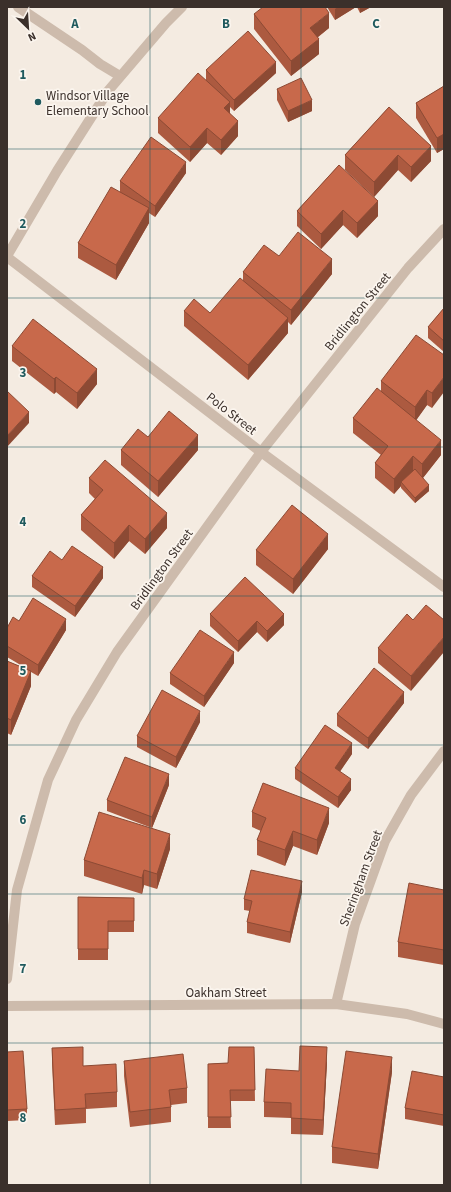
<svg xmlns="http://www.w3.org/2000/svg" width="451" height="1192" viewBox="0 0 451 1192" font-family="'Source Sans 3',sans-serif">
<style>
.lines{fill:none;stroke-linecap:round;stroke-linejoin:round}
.minor{stroke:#cdbbac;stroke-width:10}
.wall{fill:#ac5a40}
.shaded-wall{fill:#8c4a34}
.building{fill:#c8694b;stroke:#8c4a34}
.grid{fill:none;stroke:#1f5a5e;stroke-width:1;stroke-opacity:0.55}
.poi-dot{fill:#1f5a5e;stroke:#fbf5ee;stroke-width:1.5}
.labels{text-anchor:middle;stroke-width:3.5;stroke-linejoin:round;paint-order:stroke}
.poi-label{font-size:13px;fill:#3b302b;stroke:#fbf5ee;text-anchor:start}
.street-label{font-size:13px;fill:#3b302b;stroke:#fbf5ee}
.grid-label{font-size:13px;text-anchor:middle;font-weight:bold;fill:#1f5a5e;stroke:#fbf5ee;stroke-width:3.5;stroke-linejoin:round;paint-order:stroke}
</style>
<rect width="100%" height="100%" fill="#f4ebe1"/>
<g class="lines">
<!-- minor -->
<g class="minor">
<path d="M18 7 82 50 100 64 120 76"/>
<path d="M7 256 57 171 108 91 166 23 182 7"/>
<path d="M7 257 261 452 444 587"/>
<path d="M7 979 17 890 48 780 76 720 117 652 261 452 408 268 444 229"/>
<path d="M336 1004 355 924 385 841 411 795 444 751"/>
<path d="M7 1006 336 1004 407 1014 444 1024"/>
</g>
</g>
<!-- wall -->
<g class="wall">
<path d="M327 7H356L335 20Z"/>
<path d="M357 7H371L360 13Z"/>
<path d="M254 14 329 28 317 38 319 54 291 76 254 29Z"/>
<path d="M206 70 276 73 234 111 230 107V113L238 136 221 155 207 143 190 162 158 133V118L206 80Z"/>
<path d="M444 86V149L437 153 416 118V103Z"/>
<path d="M277 89 312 111 288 122 277 100Z"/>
<path d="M389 107 431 161 411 182 398 170 374 197 345 170V155Z"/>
<path d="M339 165 378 216 357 238 343 225 321 249 297 226V211Z"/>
<path d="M186 173 155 217 149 213V223L116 280 78 258V243L120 192V181Z"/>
<path d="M279 256 332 274 291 325 288 322V333L248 380 184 326V311L210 313 243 280V272Z"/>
<path d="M444 308V352L428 338V327Z"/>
<path d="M12 346 97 384 77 409 56 392 54 394 12 361Z"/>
<path d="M444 355 432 408 427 405 416 420 441 455 423 478 429 491 415 503 401 488V486L394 494 375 478V463L381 455 353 433V418L381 391V381Z"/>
<path d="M148 437 198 450 158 497 121 465V450Z"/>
<path d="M89 478 167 528 145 554 129 541 114 559 81 530V515L95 499 89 493Z"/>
<path d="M328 549 293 594 256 565V550Z"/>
<path d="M62 560 103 578 75 617 32 587V576Z"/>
<path d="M210 614 284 625 267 642 257 632 238 652 210 626Z"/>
<path d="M413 620 411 691 378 663V648Z"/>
<path d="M19 621 66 630 38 676 31 672V686L11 735 7 733V661L29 670 7 657V628Z"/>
<path d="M234 663 204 707 170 684V673Z"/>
<path d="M404 703 368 749 337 726V714Z"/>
<path d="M200 722 176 768 137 747V736Z"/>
<path d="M352 754 340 771 351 790 338 808 295 779V768Z"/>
<path d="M169 785 152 828 170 849 157 889 144 885 142 894 84 876V860L152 828 107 811V800Z"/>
<path d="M252 812 329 823 317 855 293 846 285 866 257 855V840L261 831 252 827Z"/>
<path d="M444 890V965L398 957V942Z"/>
<path d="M302 892 290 943 247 933V922L250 911 244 910V899Z"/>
<path d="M78 897 134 898V932H108V960H78Z"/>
<path d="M254 1047 255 1101H230L231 1128H208V1064L228 1063Z"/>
<path d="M52 1048 83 1066 117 1092V1107L86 1109V1123L55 1125 52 1063Z"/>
<path d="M7 1052 27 1109V1120L7 1121Z"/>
<path d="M124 1061 187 1088V1103L171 1105V1122L130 1127 124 1076Z"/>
<path d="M327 1062 323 1135 291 1134V1118L264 1117V1102L299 1071Z"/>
<path d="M392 1072 378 1169 332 1163V1147Z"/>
<path d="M444 1077V1126L405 1119V1108Z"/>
</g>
<!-- shaded-wall -->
<g class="shaded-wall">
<path d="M338 7H356L335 20V9Z"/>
<path d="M360 7H371L360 13Z"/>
<path d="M329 13V28L310 43V28Z"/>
<path d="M319 39V54L291 76V61Z"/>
<path d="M276 62V73L234 111V100Z"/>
<path d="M312 100V111L288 122V111Z"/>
<path d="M230 102V117L224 108Z"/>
<path d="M238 121V136L221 155V140Z"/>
<path d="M207 128V143L190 162V147Z"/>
<path d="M444 134V149L437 153V138Z"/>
<path d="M431 146V161L411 182V167Z"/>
<path d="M398 155V170L374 197V182Z"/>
<path d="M186 162V173L155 217V206Z"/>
<path d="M378 201V216L357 238V223Z"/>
<path d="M149 208V223L116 280V265Z"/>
<path d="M343 210V225L321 249V234Z"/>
<path d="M332 259V274L291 325V310Z"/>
<path d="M288 318V333L248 380V365Z"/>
<path d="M97 369V384L77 409V393Z"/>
<path d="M56 377V392L54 394V379Z"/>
<path d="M444 377V392L432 408V393Z"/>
<path d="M427 390V405L415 422V407Z"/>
<path d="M29 412V423L7 447V436Z"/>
<path d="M198 435V450L158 497V481Z"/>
<path d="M441 440V455L422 479V464Z"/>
<path d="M413 456V471L401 482V486L394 494V479Z"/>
<path d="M429 485V491L415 503V498Z"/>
<path d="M167 513V528L145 554V539Z"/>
<path d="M129 525V541L114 559V543Z"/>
<path d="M328 534V549L293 594V579Z"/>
<path d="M103 567V578L75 617V606Z"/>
<path d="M284 614V625L267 642V631Z"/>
<path d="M66 619V630L38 676V665Z"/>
<path d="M257 621V632L238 652V641Z"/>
<path d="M444 637V652L411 691V676Z"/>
<path d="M234 652V663L204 707V696Z"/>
<path d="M31 671V686L11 735V720Z"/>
<path d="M404 692V703L368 749V738Z"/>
<path d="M200 711V722L176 768V757Z"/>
<path d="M352 743V754L335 779V768Z"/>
<path d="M169 774V785L152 828V817Z"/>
<path d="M351 779V790L338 808V797Z"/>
<path d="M329 808V823L317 855V840Z"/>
<path d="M293 831V846L285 866V850Z"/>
<path d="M170 834V849L157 889V874Z"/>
<path d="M144 870V885L142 894V878Z"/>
<path d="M302 881V892L290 943V932Z"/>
<path d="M327 1047V1062L323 1135V1120Z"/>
<path d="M392 1057V1072L378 1169V1154Z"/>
</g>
<!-- building -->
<g class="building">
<path d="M263 7H325L329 13 310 28 319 39 291 61 254 14Z"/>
<path d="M248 31 276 62 234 100 206 70Z"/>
<path d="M198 73 230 102 224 108 238 121 221 140 207 128 190 147 158 118Z"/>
<path d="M301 78 312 100 288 111 277 89Z"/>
<path d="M444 86V134L437 138 416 103Z"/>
<path d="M389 107 431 146 411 167 398 155 374 182 345 155Z"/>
<path d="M151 137 186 162 155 206 120 181Z"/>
<path d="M339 165 378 201 357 223 343 210 321 234 297 211Z"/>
<path d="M111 187 149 208 116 265 78 243Z"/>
<path d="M298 232 332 259 291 310 243 272 264 245 279 256Z"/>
<path d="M240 278 288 318 248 365 184 311 194 299 210 313Z"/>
<path d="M444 308V341L428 327Z"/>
<path d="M33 319 97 369 77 393 56 377 54 379 12 346Z"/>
<path d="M416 335 444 355V377L432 393 427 390 415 407 381 381Z"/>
<path d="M377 388 441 440 422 464 413 456 394 479 375 463 388 446 353 418Z"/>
<path d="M7 391 29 412 7 436Z"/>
<path d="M169 411 198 435 158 481 121 450 138 429 148 437Z"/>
<path d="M105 460 167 513 145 539 129 525 114 543 81 515 103 490 89 478Z"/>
<path d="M415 469 429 485 415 498 401 482Z"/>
<path d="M292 505 328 534 293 579 256 550Z"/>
<path d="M72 546 103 567 75 606 32 576 50 551 62 560Z"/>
<path d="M245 577 284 614 267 631 257 621 238 641 210 614Z"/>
<path d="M33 598 66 619 38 665 7 646V628L13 617 19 621Z"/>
<path d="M426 605 444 620V637L411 676 378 648 407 614 413 620Z"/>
<path d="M200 630 234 652 204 696 170 673Z"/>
<path d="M7 661 31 671 11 720 7 718Z"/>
<path d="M374 668 404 692 368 738 337 714Z"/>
<path d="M162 690 200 711 176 757 137 736Z"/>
<path d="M325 725 352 743 335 768 351 779 338 797 295 768Z"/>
<path d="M125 757 169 774 152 817 107 800Z"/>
<path d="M263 783 329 808 317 840 293 831 285 850 257 840 266 818 252 812Z"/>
<path d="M99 812 170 834 157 874 144 870 142 878 84 860Z"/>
<path d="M251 870 302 881 290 932 247 922 252 901 244 899Z"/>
<path d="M409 883 444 890V950L398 942Z"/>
<path d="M78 897 134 898V921H108V949H78Z"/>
<path d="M300 1046 327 1047 323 1120 291 1118V1103L264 1102 266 1069 299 1071Z"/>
<path d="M83 1047V1066L116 1064 117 1092 85 1094 86 1108 55 1110 52 1048Z"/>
<path d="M229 1047H254L255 1090H230L231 1117H208V1064L228 1063Z"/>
<path d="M23 1051 27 1109 7 1110V1052Z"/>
<path d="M346 1051 392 1057 378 1154 332 1147Z"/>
<path d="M183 1054 187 1088 169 1090 171 1107 130 1112 124 1061Z"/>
<path d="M412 1071 444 1077V1115L405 1108Z"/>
</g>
<!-- grid -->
<path class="grid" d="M150 7V1185M301 7V1185M7 149H444M7 298H444M7 447H444M7 596H444M7 745H444M7 894H444M7 1043H444"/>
<!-- markers -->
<circle class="poi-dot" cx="38" cy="102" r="4"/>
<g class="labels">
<!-- poi labels -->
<g class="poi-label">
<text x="46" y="100">Windsor Village<tspan x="46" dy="15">Elementary School</tspan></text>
</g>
<!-- street labels -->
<g class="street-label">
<text transform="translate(357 311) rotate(-51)" y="5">Bridlington Street</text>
<text transform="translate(232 413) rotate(38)" y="5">Polo Street</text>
<text transform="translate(161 569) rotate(-54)" y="5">Bridlington Street</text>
<text transform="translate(360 878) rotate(-70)" y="5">Sheringham Street</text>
<text x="226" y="997">Oakham Street</text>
</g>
</g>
<g class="grid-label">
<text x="75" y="28">A</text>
<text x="226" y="28">B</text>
<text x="376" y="28">C</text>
<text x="23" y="79">1</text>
<text x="23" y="228">2</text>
<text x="23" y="377">3</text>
<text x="23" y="526">4</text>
<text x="23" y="675">5</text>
<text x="23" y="824">6</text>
<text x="23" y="973">7</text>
<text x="23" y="1122">8</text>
</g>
<!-- border -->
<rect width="451" height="1192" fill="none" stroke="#3b302b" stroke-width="16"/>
<!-- north arrow -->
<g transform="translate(28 28) rotate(155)" stroke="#fbf5ee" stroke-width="3" paint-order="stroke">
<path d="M0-3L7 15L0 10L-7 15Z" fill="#3b302b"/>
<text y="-6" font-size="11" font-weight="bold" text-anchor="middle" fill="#3b302b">N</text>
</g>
</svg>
